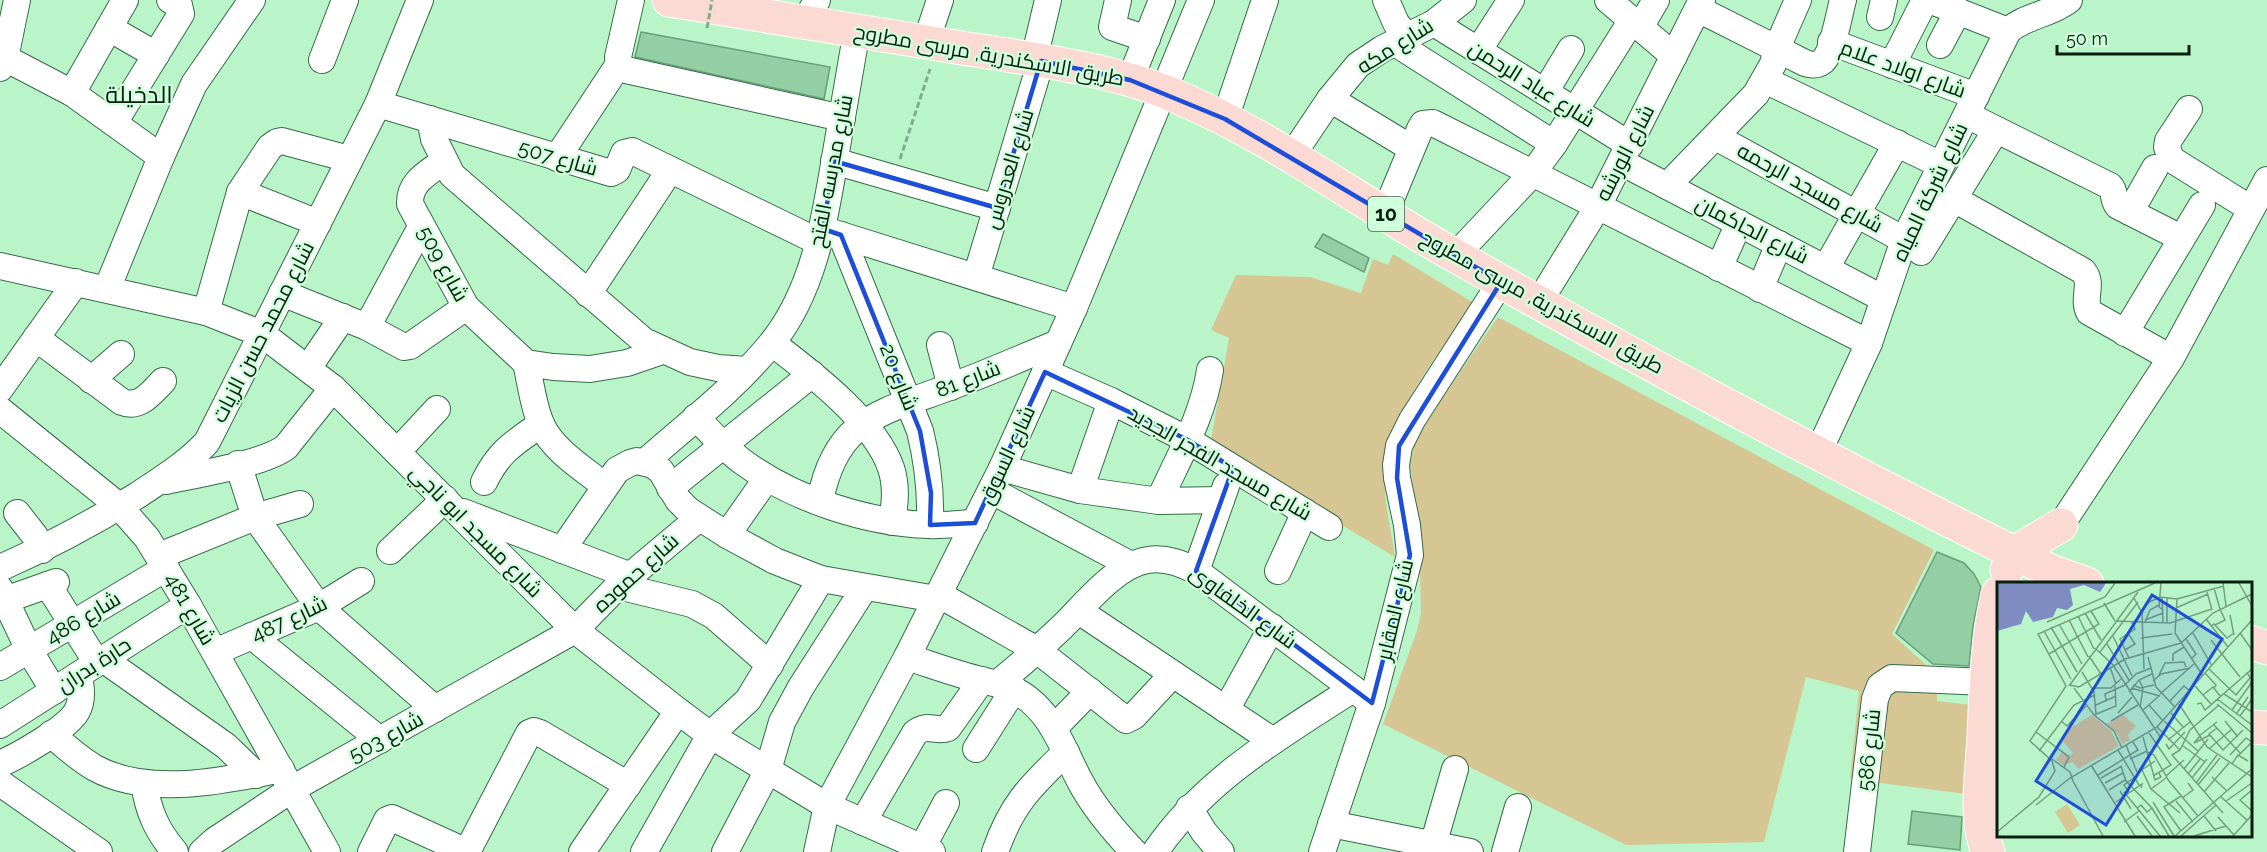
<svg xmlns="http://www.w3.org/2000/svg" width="2267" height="852" viewBox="0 0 2267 852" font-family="Raleway,Cairo,sans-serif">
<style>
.green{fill:#d6c694}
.building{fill:#94cea4;stroke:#679f77;stroke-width:1.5}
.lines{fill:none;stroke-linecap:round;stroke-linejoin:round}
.minor-casing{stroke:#356c47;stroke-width:28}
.major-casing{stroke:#fff;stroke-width:35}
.path{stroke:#7ead8b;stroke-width:3;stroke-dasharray:6 3;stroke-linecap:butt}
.minor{stroke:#fff;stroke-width:26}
.major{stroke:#fadad3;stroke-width:33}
.path-bridge{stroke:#7ead8b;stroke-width:3;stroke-dasharray:6 3;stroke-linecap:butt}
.marked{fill:none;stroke:#1d4ed8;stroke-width:4.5;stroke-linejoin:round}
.labels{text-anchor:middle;stroke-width:4.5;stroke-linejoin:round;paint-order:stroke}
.shield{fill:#d0ffdc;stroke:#44624d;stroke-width:1.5}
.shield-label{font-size:20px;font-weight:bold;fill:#081f10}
.street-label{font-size:21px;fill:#081f10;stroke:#d0ffdc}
.quarter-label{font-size:24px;fill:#081f10;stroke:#d0ffdc}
.inset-road{fill:none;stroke:#739f7f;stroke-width:1.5}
.view{fill:#1d4ed8;fill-opacity:0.15;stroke:#1d4ed8;stroke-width:3}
.inset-edge{fill:none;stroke:#081f10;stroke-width:3}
</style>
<rect width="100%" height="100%" fill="#baf5c9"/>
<!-- green -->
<g class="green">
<path d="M1393 254 1474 303C1441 351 1393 407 1385 466 1382 496 1391 528 1395 557L1210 446 1229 338 1211 330 1236 275 1310 277 1361 293 1373 259 1388 265Z"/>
<path d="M1498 317 1934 550 1892 634 1937 675V701L1972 705 1966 794 1850 779 1859 691 1806 677 1764 842 1626 845 1383 724 1417 631 1421 613 1419 534 1410 464 1414 446 1427 420Z"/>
</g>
<!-- building -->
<g class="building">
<path d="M641 32 830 67 824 99 635 57Z"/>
<path d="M1323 234 1369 258 1364 272 1315 247Z"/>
<path d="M1937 552 1964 563 1974 574 1981 587 1973 626 1969 666 1933 664 1896 633Z"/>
<path d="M1912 811 1962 817 1960 850 1908 844Z"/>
</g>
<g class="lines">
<defs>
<g id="minor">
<path d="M631 0 618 57 619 64 626 70 842 118"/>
<path d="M1118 0 1112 27 1147 39"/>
<path d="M1386 0 1396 23 1407 37"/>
<path d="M1608 0 1674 56"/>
<path d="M1929 0 2008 31"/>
<path d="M1698 9 1805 63C1811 65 1817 66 1823 61 1833 52 1839 14 1843 0"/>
<path d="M1880 17 1884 0"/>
<path d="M805 22 817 0"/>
<path d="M1434 23 1630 145"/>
<path d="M1640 27 1656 0"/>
<path d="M109 28 156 55"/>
<path d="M926 42 940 0"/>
<path d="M1831 42 1976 96"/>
<path d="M1395 43 1554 144"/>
<path d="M1940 45 1958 11"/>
<path d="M1478 51 1511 0"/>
<path d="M5 58 72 93 161 157"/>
<path d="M1034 59 1048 0"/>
<path d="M322 60 345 0"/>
<path d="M1892 65 1925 0"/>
<path d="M0 68 5 58 17 0"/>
<path d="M1130 80 1162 0"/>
<path d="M1765 80 1941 165"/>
<path d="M1545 92 1571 49"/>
<path d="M72 93 125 0"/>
<path d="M1330 99 1411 148"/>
<path d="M378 104 611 173 617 170 624 153 632 151 819 242"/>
<path d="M2189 109 2168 141 2167 147 2171 159 2251 209"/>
<path d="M430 119 434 139 452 175 644 341 690 362 718 368 747 370"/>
<path d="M1225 119 1265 0"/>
<path d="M1979 121 2110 186C2116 192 2112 200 2118 206L2181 238"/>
<path d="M114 123 181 14 179 5 170 0"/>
<path d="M1716 137 1904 240"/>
<path d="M1291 157 1330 99 1358 65 1382 49 1434 23 1463 0"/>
<path d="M557 158 619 64"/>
<path d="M444 161C428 173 409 182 410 204L466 307 526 363 553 367 590 369 627 363 662 351"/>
<path d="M834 161 997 208"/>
<path d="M1621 162 1884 299"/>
<path d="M1667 186 1756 94 1773 64 1777 48 1798 0"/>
<path d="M240 192 318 223"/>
<path d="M1954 199 2083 271C2094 284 2082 298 2089 312L2171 358"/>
<path d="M2130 212 2155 168"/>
<path d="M1385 213 1420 129 1423 124 1433 123 1869 343"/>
<path d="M831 232 1074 308"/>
<path d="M841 235 920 431C928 463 931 492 930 525"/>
<path d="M1921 252 1996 130"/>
<path d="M1455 256 1532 174 1554 144 1632 20"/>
<path d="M0 266 206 312 262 334 333 388 575 630 678 711 710 735 827 806 932 852"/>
<path d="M1719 268 1739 223"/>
<path d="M1826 268 1897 143"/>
<path d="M976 277 1041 61"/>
<path d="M107 289 161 157 194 84 252 0"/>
<path d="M1760 289 1779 244"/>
<path d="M282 293 367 327 404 347 410 346 466 307"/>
<path d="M588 294 670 170"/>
<path d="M1539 302 1597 208 1702 0"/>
<path d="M206 312 240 192 270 147 277 142 282 141 349 159"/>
<path d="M367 327 421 227"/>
<path d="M2125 333 2202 205"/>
<path d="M36 338 122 402C140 409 151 393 163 381"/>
<path d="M772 343C810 372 875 421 891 468 897 486 895 504 892 522"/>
<path d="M940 345 951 387"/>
<path d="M526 363C531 383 533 407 542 426 554 451 584 469 605 486"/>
<path d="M308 368 343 317"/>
<path d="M1045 372 1111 401 1186 439 1329 527"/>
<path d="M91 380 121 354"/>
<path d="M0 389 76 282"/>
<path d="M0 410 119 506 147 538 188 605 327 852"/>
<path d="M696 417C711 433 725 449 743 462 793 499 867 523 929 525 944 526 960 523 975 523"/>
<path d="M397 452 437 409"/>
<path d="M1818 453 1869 343 1904 240 2008 31C2026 15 2050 15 2069 0"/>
<path d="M645 462C688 424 735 388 771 344 815 290 825 218 836 152 843 111 850 71 857 30"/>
<path d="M238 464 255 517 319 607 435 709"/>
<path d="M1002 468 1080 490 1159 501 1221 500"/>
<path d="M166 481C197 474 264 464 286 447L333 388"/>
<path d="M484 482C499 451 514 443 541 424"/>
<path d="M670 488 812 374"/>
<path d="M1080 490 1111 401"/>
<path d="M992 491 1131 565"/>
<path d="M820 501C836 417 882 413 952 386 988 373 1023 357 1058 343"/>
<path d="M1159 501C1178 458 1203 417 1210 370"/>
<path d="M463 512 631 576"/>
<path d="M17 513 35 536 42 550"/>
<path d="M2061 525 2171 358 2267 180"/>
<path d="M727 535 767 478"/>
<path d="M562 550 617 470 630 463 637 461 653 465 661 471 678 500 688 510 727 535 775 561 821 579 936 599"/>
<path d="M390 551 445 499"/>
<path d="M159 556 255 517 300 504"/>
<path d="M0 568C50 546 91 524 138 495 162 479 188 463 207 442L378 104 420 0"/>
<path d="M1196 571 1226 486"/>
<path d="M1278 571 1305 512"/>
<path d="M48 585 97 663"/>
<path d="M618 586 692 604 714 616 770 665"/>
<path d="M0 589 29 650 54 691"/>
<path d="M938 594 1037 650 1126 720 1134 716 1173 674"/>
<path d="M5 600 56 582"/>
<path d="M1079 611 1273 741"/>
<path d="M252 636 380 740"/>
<path d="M215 652 319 607 361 581"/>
<path d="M907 657C932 665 956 674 981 680 992 683 1002 684 1012 689 1051 707 1062 748 1081 783 1095 809 1114 831 1134 852"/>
<path d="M103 659 226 746 256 775"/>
<path d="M0 667 166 568"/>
<path d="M998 683C1020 665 1041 647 1061 628 1084 606 1115 565 1148 560 1165 557 1181 563 1196 571L1372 703"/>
<path d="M1226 710 1272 627"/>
<path d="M0 725 188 605"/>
<path d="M1054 728 1090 691"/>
<path d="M51 734C65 746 79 759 95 768 148 797 225 781 281 769"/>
<path d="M976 749 1014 689"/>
<path d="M0 764C18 756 68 728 77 711 83 700 81 687 79 675"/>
<path d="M0 783 99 852"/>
<path d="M144 783C148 811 157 831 175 852"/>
<path d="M1189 808 1204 832 1221 852"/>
<path d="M863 822 915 733C929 722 935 733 948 728L982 680"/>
<path d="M1331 824 1470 852"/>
<path d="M1433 845 1455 769"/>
<path d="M922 848 946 803"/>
<path d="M202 852 214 841 292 789 575 630 618 586 699 518"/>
<path d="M371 852 387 820 392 818 467 852"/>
<path d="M467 852 529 733 534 731 540 733 628 785"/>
<path d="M582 852 678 711"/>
<path d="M644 852 710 735 748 700 821 579"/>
<path d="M725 852 768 770 782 722 801 687 865 587"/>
<path d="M817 852 827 806 907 657 1002 468 1074 308 1201 0"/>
<path d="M995 852C1012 803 1031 786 1066 752"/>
<path d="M1155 852C1205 779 1280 736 1353 689"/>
<path d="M1322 852 1372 703 1410 555 1407 525 1397 478 1396 465 1399 446 1412 420 1501 282"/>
<path d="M1505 852 1518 807"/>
<path d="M1857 852 1875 699 1880 686 1892 678 1987 682"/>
</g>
<g id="major">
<path d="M669 0C766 16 864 32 962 48 1026 58 1103 68 1163 91 1269 133 1361 204 1461 259 1655 369 1853 474 2053 572L2087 584"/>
<path d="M2007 570 2014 553 2061 525"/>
<path d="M2250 642 2267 648"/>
<path d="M2250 727 2267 728"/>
<path d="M1988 852C1974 817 1982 774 1984 737 1986 691 1987 639 1998 594"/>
</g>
</defs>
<!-- minor casing -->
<use href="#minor" class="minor-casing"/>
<!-- major casing -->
<use href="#major" class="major-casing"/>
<!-- path -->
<path class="path" d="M900 159 930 69"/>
<!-- minor -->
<use href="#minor" class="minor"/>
<!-- major -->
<use href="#major" class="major"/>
<!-- path-bridge -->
<path class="path-bridge" d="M707 28 712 0"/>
</g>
<!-- marked area -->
<path class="marked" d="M1041 61 1130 80 1225 119 1501 282 1399 446 1397 478 1410 555 1372 703 1196 571 1233 468 1186 439 1045 372 975 523 930 525 931 493 920 431 841 235 823 229 834 161 997 208Z"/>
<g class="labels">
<!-- shield labels -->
<rect class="shield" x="1368" y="197" width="36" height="34" rx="4.5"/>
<g class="shield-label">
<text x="1386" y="221">10</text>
</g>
<!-- street labels -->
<g class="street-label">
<text transform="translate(1395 46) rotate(-32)" y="7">شارع مكه</text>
<text transform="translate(989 55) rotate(10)" y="7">طريق الاسكندرية, مرسى مطروح</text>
<text transform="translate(1903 69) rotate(20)" y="7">شارع اولاد علام</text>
<text transform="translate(1532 84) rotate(32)" y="7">شارع عباد الرحمن</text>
<text transform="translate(1625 153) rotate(-63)" y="7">شارع الورشه</text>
<text transform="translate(558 158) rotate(16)" y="7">شارع 507</text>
<text transform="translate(1009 169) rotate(-73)" y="7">شارع العدروس</text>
<text transform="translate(831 171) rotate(-79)" y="7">شارع مدرسه الفتح</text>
<text transform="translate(1810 188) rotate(29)" y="7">شارع مسجد الرحمه</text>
<text transform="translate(1930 192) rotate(-65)" y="7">شارع شركة المياه</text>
<text transform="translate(1752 230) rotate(27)" y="7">شارع الجاكمان</text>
<text transform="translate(443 264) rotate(61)" y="7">شارع 509</text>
<text transform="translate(1542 302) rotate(29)" y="7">طريق الاسكندرية, مرسى مطروح</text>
<text transform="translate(263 332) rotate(-63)" y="7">شارع محمد حسن الزيات</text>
<text transform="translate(899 377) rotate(68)" y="7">شارع 20</text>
<text transform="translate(968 379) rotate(-21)" y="7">شارع 81</text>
<text transform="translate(1007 455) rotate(-65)" y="7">شارع السوق</text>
<text transform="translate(1220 463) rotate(30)" y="7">شارع مسجد الفجر الجديد</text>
<text transform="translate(476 531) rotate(45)" y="7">شارع مسجد ابو ناجي</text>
<text transform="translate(636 573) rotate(-42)" y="7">شارع حموده</text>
<text transform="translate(1243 607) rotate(36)" y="7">شارع الخلفاوى</text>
<text transform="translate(190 609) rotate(60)" y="7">شارع 481</text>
<text transform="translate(1395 610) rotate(-77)" y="7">شارع المقابر</text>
<text transform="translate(83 618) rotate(-31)" y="7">شارع 486</text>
<text transform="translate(289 619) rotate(-25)" y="7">شارع 487</text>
<text transform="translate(94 665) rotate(-33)" y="7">حارة بدران</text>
<text transform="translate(386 737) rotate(-29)" y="7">شارع 503</text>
<text transform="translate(1869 750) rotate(-84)" y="7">شارع 586</text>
</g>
<!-- quarter labels -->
<g class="quarter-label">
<text x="139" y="103">الدخيلة</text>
</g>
</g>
<!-- overview -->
<g transform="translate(1997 582)">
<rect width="255" height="255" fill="#baf5c9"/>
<path d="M95 133 114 149 122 164 81 187 76 180 66 183 59 178 66 169 73 174 76 171 65 158 72 147ZM126 133 139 144 131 153 133 158 125 162 120 151 108 143ZM70 222 83 243 71 251 58 230Z" fill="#d6c694"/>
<path d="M0 1H109L103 10 87 3 73 7 76 23 70 28 60 26 56 35 36 40 29 29 24 42 0 49Z" fill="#7e8cc2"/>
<path class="inset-road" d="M164 1 162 25 166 28M226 1 229 24M242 1 255 24M217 6 223 27M210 10 215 28M165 15 166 41M137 16 145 31 147 87M180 17 178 51 206 94M180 17 227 4M107 21 118 39M148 22 163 15 180 17M179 26 211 12M88 31 104 58M233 33 237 53M81 34 97 67M209 37 231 65M72 38 91 75M148 38 166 31M119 39 173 41 215 27M50 40 108 15 118 1M148 40 153 28 162 23M170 41V15M62 42 85 82M218 43 228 38 223 27M214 44 217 42 230 56 237 51M54 45 80 90M47 49 74 97M196 51 215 84M243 51 255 68M116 54 135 94M144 56 175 52M189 57 199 72 194 77M214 58 243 95M110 62 132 98M98 66 116 83 164 156 160 160M128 68 138 62 131 51M103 70 141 20M52 72 102 42 94 29M92 74 104 92M132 76 123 57 138 47 134 39M176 79V72L187 65M113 85 119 102M154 86 159 105 178 125M212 87 239 113 253 96 250 90M85 90 97 110 99 132M208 91 219 103 217 106M162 93 168 81 187 80 189 85M142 98 146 106 143 126M156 99 164 92 193 86M73 103 82 105 128 77 184 61 216 31 255 12M128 103 139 92 154 86 151 75M136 103 143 106 157 103M72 104 141 10M198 104 214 122M77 106 97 133 117 149 125 166M95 106H114L124 97M134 106 163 114M132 110 142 98 155 92M163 112 197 82M227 112 255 130M206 113 216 105 224 115M220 117 255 143M109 118 108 112 128 103M172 120 187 104 193 109M182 122 210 165 255 195M200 122 204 121 208 128 255 87M220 122 255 151M99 123 119 114M152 123 166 139M222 123 193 148 183 168 175 173 226 231M235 128 255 100M145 129 163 113M121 131 135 115M174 131 186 145M240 131 251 115M97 133 119 124 118 104M243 134 255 117M64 139 70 144 89 124M114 139 141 123M167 139 201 169M228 139 241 155M217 143 244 172M160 145 183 168M220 146 212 152 226 168 246 148M39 150 72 175 67 185M152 151 174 183 156 194M202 154 220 140M203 154 197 161 213 153M146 155 158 198 164 195 162 191M171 158 193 140M169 162 172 167 188 150M129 163 140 190M186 164 208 180M212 167 235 147M121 168 142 203M42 169 77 123 98 113M150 170 157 173 172 199 201 234M233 173 249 156 255 160M242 173 255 160M55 177 73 190 76 199M133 177 150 169M235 182 241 173 251 179M94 183 138 254M124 184 129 199 155 226 172 254M187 187 211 157M145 188 154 207 183 231M143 189 158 179M191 192 204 176M101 193 141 168 136 160M169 194 187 178M215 195 230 209M104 196 125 184M195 196 210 177M76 199 106 254M108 201 126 191M199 201 220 173M201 203 223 176M154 207 169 196M112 208 128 198M255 208 243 218 255 229M123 209 134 227M127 210 163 254M132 210 127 203 137 196M207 210 232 181M184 214 167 225 184 249M224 215 250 238M185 216 196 208 191 201M179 219 196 240M229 219 255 201M119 220 145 202 144 206M156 220 177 254M39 223 73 196 160 145 255 38M140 226 144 223 150 230 155 226M140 234 155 254M207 234 219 249M221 235 237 253M127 240 142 229M0 250 42 215 58 189 55 179 33 159 69 104 41 52 158 1M178 254 255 187M184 254 219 223M197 254 229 244M236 254 255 233"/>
<path class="view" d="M155 13 225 57 109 243 39 199Z"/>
<rect width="255" height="255" class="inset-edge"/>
</g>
<!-- scale -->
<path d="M2057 45v9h132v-9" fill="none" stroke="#081f10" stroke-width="3"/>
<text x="2066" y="45" font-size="18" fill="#081f10" stroke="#d0ffdc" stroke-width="4.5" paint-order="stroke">50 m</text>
</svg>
